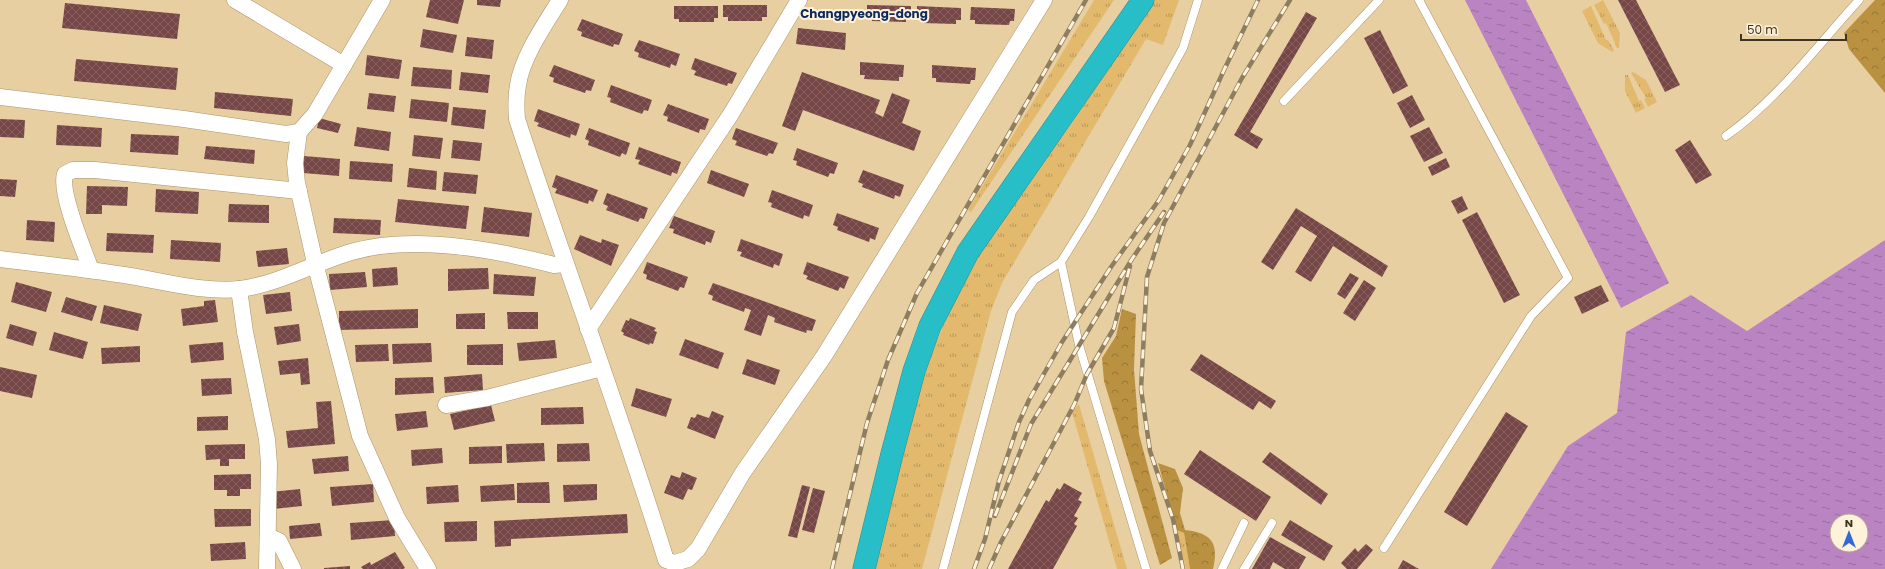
<svg xmlns="http://www.w3.org/2000/svg" width="1885" height="569" viewBox="0 0 1885 569" font-family="Poppins,sans-serif">
<style>
.grass{fill:url(#grass-tufts)}
.forest{fill:url(#forest-crowns)}
.water{fill:url(#water-ripples);fill-rule:evenodd}
.building{fill:url(#building-cross-hatch)}
.lines{fill:none;stroke-linecap:round;stroke-linejoin:round}
.lane-casing{stroke:#ac9469;stroke-width:9}
.street-casing{stroke:#ac9469;stroke-width:17}
.highway-casing{stroke:#2f8e8e;stroke-width:23}
.lane{stroke:#fff;stroke-width:8}
.street{stroke:#fff;stroke-width:16}
.highway{stroke:#27bec8;stroke-width:22}
.rail-casing{stroke:#8e7e5f;stroke-width:4.5}
.rail{stroke:#fff2db;stroke-width:3;stroke-dasharray:9;stroke-linecap:butt}
.labels{text-anchor:middle;stroke-width:4;stroke-linejoin:round;paint-order:stroke}
.quarter-label{font-size:12px;font-weight:bold;fill:#0e295e;stroke:#fff2db}
</style>
<defs>
<pattern id="grass-tufts" width="24" height="20" patternUnits="userSpaceOnUse"><rect width="24" height="20" fill="#e3ba6d"/><path d="M3 7l-1-3M5 7V3M7 7l1-3M15 17l-1-3M17 17v-4M19 17l1-3" fill="none" stroke="#b99859"/></pattern>
<pattern id="forest-crowns" width="20" height="18" patternUnits="userSpaceOnUse"><rect width="20" height="18" fill="#b99141"/><path d="M2 6a3 3 0 1 1 6 0M12 15a3 3 0 1 1 6 0" fill="none" stroke="#987736"/></pattern>
<pattern id="water-ripples" width="26" height="14" patternUnits="userSpaceOnUse"><rect width="26" height="14" fill="#ba84c3"/><path d="M2 4q2-2 4 0t4 0M15 11q2-2 4 0t4 0" fill="none" stroke="#986d9e"/></pattern>
<pattern id="building-cross-hatch" width="8" height="8" patternUnits="userSpaceOnUse"><rect width="8" height="8" fill="#764746"/><path d="M0 0l8 8M0 8l8-8" fill="none" stroke="#86605e"/></pattern>
</defs>
<rect width="100%" height="100%" fill="#e8cfa2"/>
<!-- grass -->
<g class="grass">
<path d="M1094 0H1114L971 212 968 210Z"/>
<path d="M1154 0H1179L1163 45 1146 39 1002 283 991 311 922 569H875L914 406 929 360 957 294 975 258 996 225 1070 126Z"/>
<path d="M1603 0 1620 33 1619 48H1617L1606 23 1604 24 1594 5Z"/>
<path d="M1591 6 1606 40H1608L1614 50 1612 52 1598 43 1582 11Z"/>
<path d="M1633 72 1646 80 1657 102 1648 107 1644 99 1646 98 1631 73Z"/>
<path d="M1625 75H1628L1639 101 1641 100 1645 108 1636 113 1625 91Z"/>
<path d="M1079 404 1083 418 1127 569H1117L1072 412Z"/>
<path d="M1177 530 1184 533 1190 569H1186Z"/>
</g>
<!-- forest -->
<g class="forest">
<path d="M1875 0H1885V93L1849 49 1844 33Z"/>
<path d="M1122 309 1136 314 1134 369 1139 434 1172 558 1160 565 1104 381 1102 358 1116 336Z"/>
<path d="M1158 463 1175 469 1183 488 1180 513 1185 530C1212 533 1219 543 1213 569H1190L1184 533 1177 530Z"/>
</g>
<!-- water -->
<g class="water">
<path d="M1465 0H1526L1669 283 1621 308Z"/>
<path d="M1885 240V569H1491L1568 446 1617 413 1626 332 1691 295 1747 331ZM1837 521H1861V545H1837Z"/>
</g>
<!-- building -->
<g class="building">
<path d="M430 0H464L458 24 426 17Z"/>
<path d="M477 0H501L500 7 477 5Z"/>
<path d="M1618 0H1636L1680 85 1665 92Z"/>
<path d="M65 3 180 14 177 39 62 28Z"/>
<path d="M723 5H767V17H762V21H728V17H723Z"/>
<path d="M867 5 911 6V19H906V22L872 21V17H867Z"/>
<path d="M674 6H718V18H714V22H679V19H674Z"/>
<path d="M917 6 961 8V20H956V24L922 23V19H917Z"/>
<path d="M971 7 1015 9 1014 21H1010L1009 25 975 24V20H970Z"/>
<path d="M1306 12 1317 18 1250 132 1263 139 1257 149 1234 135Z"/>
<path d="M582 19 623 34 619 45 614 44 613 47 581 36 582 32 577 30Z"/>
<path d="M798 28 846 33 845 50 796 44Z"/>
<path d="M423 29 457 35 453 53 420 47Z"/>
<path d="M1380 30 1408 86 1393 94 1364 38Z"/>
<path d="M467 37 494 40 492 59 465 56Z"/>
<path d="M639 40 680 54 676 66 671 64 670 68 638 57 639 53 634 51Z"/>
<path d="M367 55 402 60 399 79 365 75Z"/>
<path d="M695 58 737 73 732 84 728 83 727 86 694 75 696 71 691 69Z"/>
<path d="M76 59 178 68 176 90 74 81Z"/>
<path d="M860 62 904 65 903 77H899V81L864 79 865 75H860Z"/>
<path d="M554 65 595 80 591 91 586 90 585 93 553 82 554 78 549 76Z"/>
<path d="M932 65 976 68 975 80H971L970 84 936 82V78H932Z"/>
<path d="M413 67 452 70 451 89 411 86Z"/>
<path d="M461 72 490 75 488 93 459 90Z"/>
<path d="M802 72 880 100 875 113 883 117 892 93 910 100 902 123 921 131 914 151 803 110 795 131 782 126Z"/>
<path d="M611 85 652 100 648 111 644 110 642 114 610 102 611 98 607 97Z"/>
<path d="M215 92 293 99 291 116 214 108Z"/>
<path d="M369 93 396 96 394 112 367 109Z"/>
<path d="M1412 95 1425 120 1410 128 1397 103Z"/>
<path d="M411 99 449 103 447 122 409 118Z"/>
<path d="M668 104 709 119 705 130 700 129 699 133 667 121 668 117 663 115Z"/>
<path d="M453 107 486 110 484 129 451 125Z"/>
<path d="M538 109 580 124 576 136 571 134 570 138 537 126 539 123 534 121Z"/>
<path d="M319 118 341 124 338 133 317 128Z"/>
<path d="M0 119 25 120 24 138 0 137Z"/>
<path d="M57 125 102 128 101 147 56 145Z"/>
<path d="M357 127 391 132 389 151 354 146Z"/>
<path d="M1429 127 1443 153 1424 162 1410 136Z"/>
<path d="M589 128 630 143 626 155 622 153 620 157 588 145 589 141 585 139Z"/>
<path d="M736 128 778 143 773 154 769 153 767 156 735 145 737 141 732 139Z"/>
<path d="M131 134 179 136 178 155 130 152Z"/>
<path d="M414 135 443 138 440 159 412 156Z"/>
<path d="M453 140 482 143 480 161 451 158Z"/>
<path d="M1690 140 1712 175 1696 184 1675 150Z"/>
<path d="M206 146 255 150 254 164 204 159Z"/>
<path d="M639 147 681 162 677 174 672 172 671 176 638 164 640 160 635 159Z"/>
<path d="M797 148 838 163 834 174 830 173 828 177 796 165 797 161 793 160Z"/>
<path d="M304 156 340 159 339 176 303 173Z"/>
<path d="M1446 158 1450 167 1432 176 1428 167Z"/>
<path d="M350 161 393 164 392 182 349 179Z"/>
<path d="M409 168 437 171 436 190 407 187Z"/>
<path d="M711 170 749 184 744 197 707 183Z"/>
<path d="M863 170 904 185 900 197 895 195 894 199 862 187 863 184 858 182Z"/>
<path d="M444 172 478 175 476 194 442 191Z"/>
<path d="M556 175 598 190 593 202 589 200 588 204 555 193 557 189 552 187Z"/>
<path d="M0 179 17 180 15 197 0 196Z"/>
<path d="M87 186 128 187 127 206 102 205V214H86Z"/>
<path d="M156 189 199 192 198 214 155 212Z"/>
<path d="M772 190 813 205 809 217 804 215 803 219 771 207 772 203 768 202Z"/>
<path d="M607 193 648 208 644 219 640 218 638 222 606 210 608 206 603 204Z"/>
<path d="M1462 196 1468 209 1458 214 1451 201Z"/>
<path d="M398 199 469 206 466 229 395 222Z"/>
<path d="M229 204 269 205V223L228 222Z"/>
<path d="M484 207 532 213 529 237 481 232Z"/>
<path d="M1296 208 1388 266 1382 277 1333 246 1311 282 1295 272 1317 236 1301 226 1273 270 1261 262Z"/>
<path d="M1477 212 1520 295 1504 303 1462 220Z"/>
<path d="M837 213 879 228 875 240 870 238 869 242 837 230 838 227 833 225Z"/>
<path d="M674 216 715 231 711 243 706 241 705 245 673 233 674 229 669 228Z"/>
<path d="M334 218 381 220 380 235 333 233Z"/>
<path d="M27 220 55 222 54 242 26 240Z"/>
<path d="M107 233 154 235 153 253 106 251Z"/>
<path d="M580 235 601 243 602 239 619 245 611 266 574 249Z"/>
<path d="M741 239 783 254 779 266 774 264 773 268 740 256 742 252 737 251Z"/>
<path d="M171 240 221 243 220 262 170 259Z"/>
<path d="M287 248 289 264 258 267 256 251Z"/>
<path d="M647 262 688 277 684 288 680 287 678 291 646 279 647 275 643 273Z"/>
<path d="M807 262 849 277 844 289 840 287 838 291 806 279 808 276 803 274Z"/>
<path d="M397 267 398 285 373 287 372 269Z"/>
<path d="M488 268 489 289 448 291V269Z"/>
<path d="M365 272 367 287 330 290 329 274Z"/>
<path d="M1350 273 1359 278 1345 299 1337 294Z"/>
<path d="M494 274 536 277 534 296 493 294Z"/>
<path d="M1364 280 1376 288 1355 321 1343 313Z"/>
<path d="M16 282 52 292 46 312 11 302Z"/>
<path d="M713 283 816 320 812 331 807 330 806 333 774 322 775 318 768 315 761 336 744 330 751 310 745 308 744 312 712 300 713 296 708 294Z"/>
<path d="M1601 285 1609 301 1582 314 1574 297Z"/>
<path d="M290 292 292 311 266 314 263 295Z"/>
<path d="M66 297 97 306 92 321 61 312Z"/>
<path d="M215 300 218 322 183 326 181 309 204 306V301Z"/>
<path d="M104 305 142 314 138 331 100 323Z"/>
<path d="M418 309V328L339 330V311Z"/>
<path d="M507 312H538V329H508Z"/>
<path d="M485 313V329H456V314Z"/>
<path d="M630 318 656 328 654 331 657 332 653 344 650 343 649 345 623 335 624 333 621 331 626 320 629 321Z"/>
<path d="M10 324 37 332 33 346 6 338Z"/>
<path d="M299 324 301 341 277 345 274 327Z"/>
<path d="M54 332 88 342 83 359 49 350Z"/>
<path d="M685 339 724 353 718 369 679 355Z"/>
<path d="M555 340 557 358 519 361 517 343Z"/>
<path d="M223 342 224 360 191 363 189 345Z"/>
<path d="M431 343 432 362 393 364 392 344Z"/>
<path d="M388 344 389 361 356 362 355 345Z"/>
<path d="M503 344V365H467V345Z"/>
<path d="M140 346V362L102 364 101 348Z"/>
<path d="M1201 354 1276 401 1271 409 1259 401 1253 410 1190 370Z"/>
<path d="M308 358 310 384 301 385 300 373 280 375 278 361Z"/>
<path d="M747 359 780 370 775 385 742 374Z"/>
<path d="M0 367 37 375 32 398 0 391Z"/>
<path d="M482 374 483 390 445 393 444 377Z"/>
<path d="M433 377 434 393 395 395V378Z"/>
<path d="M231 378 232 394 202 396 201 379Z"/>
<path d="M636 388 672 399 666 417 631 406Z"/>
<path d="M331 401 335 444 288 448 286 431 318 428 316 402Z"/>
<path d="M491 405 495 421 454 430 450 414Z"/>
<path d="M583 407 584 424 541 425V408Z"/>
<path d="M426 411 428 427 397 431 395 414Z"/>
<path d="M712 411 724 416 715 439 687 428 691 417 695 418 697 414 709 418Z"/>
<path d="M1506 412 1528 426 1467 526 1444 512Z"/>
<path d="M228 416V430L197 431V417Z"/>
<path d="M544 443 545 461 507 463 506 444Z"/>
<path d="M589 443 590 461 557 462V444Z"/>
<path d="M245 444V459H229V466H220V459L206 460 205 445Z"/>
<path d="M502 446V463L469 464V447Z"/>
<path d="M442 448 443 463 412 466 411 450Z"/>
<path d="M1200 450 1271 497 1256 521 1184 474Z"/>
<path d="M1270 452 1328 494 1321 505 1262 462Z"/>
<path d="M348 456 349 471 314 474 312 459Z"/>
<path d="M682 472 697 478 692 490 688 489 683 500 664 493 671 475 680 478Z"/>
<path d="M251 474V489H240V496H227V490H214V475Z"/>
<path d="M549 482 550 503H517V483Z"/>
<path d="M1064 483 1082 493 1078 500 1082 502 1074 516 1078 518 1074 524 1077 526 1053 569H1008L1046 500 1049 502 1057 488 1060 490Z"/>
<path d="M373 484 374 502 332 506 330 487Z"/>
<path d="M514 484 515 500 481 502 480 486Z"/>
<path d="M597 484V500L564 502 563 485Z"/>
<path d="M458 485 459 502 427 504 426 487Z"/>
<path d="M802 485 810 487 797 538 788 536Z"/>
<path d="M813 488 825 491 814 533 802 530Z"/>
<path d="M300 489 302 506 273 509 271 492Z"/>
<path d="M214 509H251V526L215 527Z"/>
<path d="M627 514 628 533 511 539V546L495 547 494 521Z"/>
<path d="M394 520 395 536 351 540 350 523Z"/>
<path d="M1290 520 1333 546 1324 561 1281 535Z"/>
<path d="M477 521V541L445 542 444 522Z"/>
<path d="M320 523 322 536 290 539 289 526Z"/>
<path d="M1270 537 1306 557 1299 569H1285L1273 562 1270 569H1252Z"/>
<path d="M245 542 246 559 211 561 210 544Z"/>
<path d="M1366 544 1373 550 1357 569H1347L1341 563 1355 548 1358 552Z"/>
<path d="M395 552 405 568 403 569H363L361 567 370 562 371 565Z"/>
<path d="M1403 560 1419 569H1398Z"/>
<path d="M350 566V569H324V568Z"/>
</g>
<g class="lines">
<defs>
<g id="lane">
<path d="M1284 101 1379 0"/>
<path d="M1726 136C1778 99 1817 46 1859 0"/>
<path d="M1384 548 1531 316 1568 278 1419 0"/>
<path d="M943 569 1012 312 1034 280 1061 262"/>
<path d="M1146 569 1079 345 1061 262 1089 217 1183 48 1198 0"/>
<path d="M1222 569 1244 523"/>
<path d="M1244 569 1272 523"/>
</g>
<g id="street">
<path d="M235 0 344 65"/>
<path d="M560 0C545 24 522 57 518 85 516 96 516 107 517 119 565 266 620 412 666 560L675 563 688 559 698 549 742 474 824 356 1044 0"/>
<path d="M0 97 184 119 286 134 299 132 315 114 382 0"/>
<path d="M299 132 295 163 297 183 315 263 360 436 397 518 428 569"/>
<path d="M0 259C39 264 78 268 117 274 157 279 199 293 240 289 279 284 314 263 351 252 413 234 493 249 554 265L566 264"/>
<path d="M91 270C84 250 59 193 65 174L73 170H95L299 191"/>
<path d="M239 289 245 332 267 439 269 464 267 569"/>
<path d="M588 329 731 114 799 0"/>
<path d="M446 405 487 398 602 368"/>
<path d="M268 536 279 541 293 569"/>
</g>
<path id="highway" d="M864 569 892 454 914 371 930 326 968 252 1143 0"/>
</defs>
<!-- lane casing -->
<use href="#lane" class="lane-casing"/>
<!-- street casing -->
<use href="#street" class="street-casing"/>
<!-- highway casing -->
<use href="#highway" class="highway-casing"/>
<!-- lane -->
<use href="#lane" class="lane"/>
<!-- street -->
<use href="#street" class="street"/>
<!-- highway -->
<use href="#highway" class="highway"/>
<defs>
<g id="rail">
<path d="M995 516 1031 424 1132 259 1164 212"/>
<path d="M832 569 867 423 888 360 917 293 1086 0"/>
<path d="M974 569 985 539 999 481 1019 422 1029 400 1062 342 1111 267 1159 200 1190 145 1224 70 1258 0"/>
<path d="M989 569 1001 542 1074 405 1087 374 1114 328 1130 266"/>
<path d="M1183 569 1173 519 1150 451 1141 389 1147 277 1164 223 1242 78 1290 0"/>
</g>
</defs>
<!-- rail casing -->
<use href="#rail" class="rail-casing"/>
<!-- rail -->
<use href="#rail" class="rail"/>
</g>
<g class="labels">
<!-- quarter labels -->
<g class="quarter-label">
<text x="864" y="18">Changpyeong-dong</text>
</g>
</g>
<!-- north arrow -->
<g transform="translate(1849 533)"><circle r="19" fill="#fff2db" stroke="#b1a691"/>
<path d="M0-3L7 15L0 10L-7 15Z" fill="#3068d7"/>
<text y="-6" font-size="11" font-weight="bold" text-anchor="middle" fill="#3d3422">N</text>
</g>
<!-- scale -->
<path d="M1741 34v6h105v-6" fill="none" stroke="#3d3422" stroke-width="2"/>
<text x="1747" y="34" font-size="12" fill="#3d3422" stroke="#fff2db" stroke-width="3" paint-order="stroke">50 m</text>
</svg>
